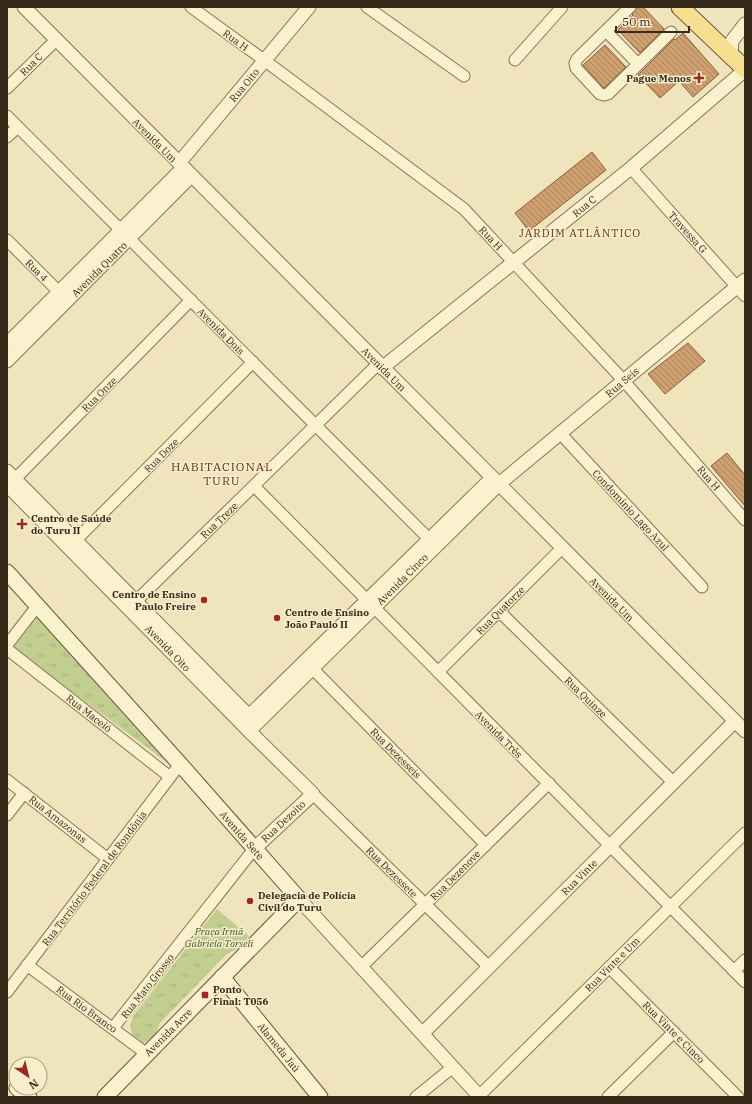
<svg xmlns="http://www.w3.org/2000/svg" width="752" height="1104" viewBox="0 0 752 1104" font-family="'IBM Plex Serif',serif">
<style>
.park{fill:url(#park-tufts)}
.building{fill:url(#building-back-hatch);stroke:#885f3a}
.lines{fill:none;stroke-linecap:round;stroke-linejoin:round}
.minor-casing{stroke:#887455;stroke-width:13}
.tertiary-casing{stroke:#887455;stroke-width:15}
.secondary-casing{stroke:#695538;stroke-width:17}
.primary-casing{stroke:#55412a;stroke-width:19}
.minor{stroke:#faf1cf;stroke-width:11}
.tertiary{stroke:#faf1cf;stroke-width:13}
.secondary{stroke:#faf1cf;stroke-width:15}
.primary{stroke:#f6df91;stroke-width:17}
.poi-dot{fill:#9a2b22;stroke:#f7eecc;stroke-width:1.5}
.labels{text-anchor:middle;stroke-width:3;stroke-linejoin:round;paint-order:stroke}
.street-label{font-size:10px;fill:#362a1b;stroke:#f7eecc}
.poi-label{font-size:10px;font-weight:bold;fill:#362a1b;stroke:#f7eecc;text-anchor:start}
.park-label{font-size:10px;font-style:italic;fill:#435420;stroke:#f7eecc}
.neighbourhood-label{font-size:11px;letter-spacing:1px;fill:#652e18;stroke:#f7eecc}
.quarter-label{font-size:12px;letter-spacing:1px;fill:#652e18;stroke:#f7eecc}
</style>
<defs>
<pattern id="park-tufts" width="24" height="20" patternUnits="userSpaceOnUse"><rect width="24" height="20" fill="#c2ce90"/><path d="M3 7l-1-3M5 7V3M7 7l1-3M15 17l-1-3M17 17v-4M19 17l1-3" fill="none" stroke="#a7b17c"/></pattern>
<pattern id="building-back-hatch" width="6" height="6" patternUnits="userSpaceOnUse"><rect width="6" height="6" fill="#d09f70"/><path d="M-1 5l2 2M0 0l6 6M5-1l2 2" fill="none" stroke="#aa825b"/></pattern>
</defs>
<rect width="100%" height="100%" fill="#f0e4bc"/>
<!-- park -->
<g class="park">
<path d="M38 616 172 766 13 648Z"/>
<path d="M217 909 249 936 237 949 227 954 160 1023C157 1032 153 1041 142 1043L132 1034 130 1026 133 1016Z"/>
</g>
<!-- building -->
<g class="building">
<path d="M637 7H643L664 29 640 53 618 30 633 15 632 14Z"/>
<path d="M683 33 719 74 693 97 679 81 660 98 638 75 674 39 675 40Z"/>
<path d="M605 45 626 67 604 88 583 65Z"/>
<path d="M592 152 606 170 529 231 515 213Z"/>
<path d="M688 343 705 361 665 394 648 374Z"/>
<path d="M727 453 745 475V506L711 466Z"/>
</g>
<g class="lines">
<defs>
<g id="minor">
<path d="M191 7 264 60 464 209 624 381 745 520"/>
<path d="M367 7 464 76"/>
<path d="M630 7 577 59 575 63 576 68 600 94 604 95 608 94 671 32"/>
<path d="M606 31 638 64"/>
<path d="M515 60 562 7"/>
<path d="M7 88 56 40"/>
<path d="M7 116 435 545"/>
<path d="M7 137 18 127"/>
<path d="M631 168 745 296"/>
<path d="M7 240 64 297"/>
<path d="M560 433 702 587"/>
<path d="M15 479 191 300"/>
<path d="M254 486 745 982"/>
<path d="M70 546 253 362"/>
<path d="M130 607 378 364"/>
<path d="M499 611 674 783"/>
<path d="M7 645 38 605"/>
<path d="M7 649 170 777"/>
<path d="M307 663 486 845"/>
<path d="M438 672 562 548"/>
<path d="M7 780 108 859"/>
<path d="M313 794 489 967"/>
<path d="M7 815 24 793"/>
<path d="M27 965 147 1054"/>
<path d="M361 967 549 783"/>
<path d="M609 967 738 1097"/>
<path d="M734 971 745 960"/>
<path d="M7 992 180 764"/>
<path d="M113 1028 254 849"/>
<path d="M479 1096 745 833"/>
<path d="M416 1097 453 1067"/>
<path d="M608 1097 674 1032"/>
</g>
<g id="tertiary">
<path d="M24 7 745 731"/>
<path d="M731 55 732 41 745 24"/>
<path d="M179 163 309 7"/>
<path d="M7 344 183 168"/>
<path d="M7 361 191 176"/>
<path d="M382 368 631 168 745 70"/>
<path d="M7 471 249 716V731"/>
<path d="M7 485 249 731 313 794 254 849"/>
<path d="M249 716 492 478"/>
<path d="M249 731 499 484 745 280"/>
<path d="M299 899 480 1097"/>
<path d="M423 1033 735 721"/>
</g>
<g id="secondary">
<path d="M7 572 180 764 299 899 105 1097"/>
<path d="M222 977 320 1097"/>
<path d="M17 1088 29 1097"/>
</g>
<path id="primary" d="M680 7 745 69"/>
</defs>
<!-- minor casing -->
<use href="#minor" class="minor-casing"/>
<!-- tertiary casing -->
<use href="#tertiary" class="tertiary-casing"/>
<!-- secondary casing -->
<use href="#secondary" class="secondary-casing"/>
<!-- primary casing -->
<use href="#primary" class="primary-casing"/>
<!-- minor -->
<use href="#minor" class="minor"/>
<!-- tertiary -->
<use href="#tertiary" class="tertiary"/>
<!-- secondary -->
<use href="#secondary" class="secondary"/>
<!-- primary -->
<use href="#primary" class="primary"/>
</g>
<!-- markers -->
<g class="poi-dot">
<path d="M697 72h4v4h4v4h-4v4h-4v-4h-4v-4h4z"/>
<path d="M20 518h4v4h4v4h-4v4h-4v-4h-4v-4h4z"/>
<circle cx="204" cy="600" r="4"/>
<circle cx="277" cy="618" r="4"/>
<circle cx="250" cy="901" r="4"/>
<rect x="201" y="991" width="8" height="8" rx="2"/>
</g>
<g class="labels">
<!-- street labels -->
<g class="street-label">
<text transform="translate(236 40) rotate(36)" y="4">Rua H</text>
<text transform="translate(31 64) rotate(-45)" y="4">Rua C</text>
<text transform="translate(244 85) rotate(-50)" y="4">Rua Oito</text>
<text transform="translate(155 140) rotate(45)" y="4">Avenida Um</text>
<text transform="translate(584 206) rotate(-39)" y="4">Rua C</text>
<text transform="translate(688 232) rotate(48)" y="4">Travessa G</text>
<text transform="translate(491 238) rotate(47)" y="4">Rua H</text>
<text transform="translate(99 269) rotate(-45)" y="4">Avenida Quatro</text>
<text transform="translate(37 270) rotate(45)" y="4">Rua 4</text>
<text transform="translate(221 331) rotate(45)" y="4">Avenida Dois</text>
<text transform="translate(384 369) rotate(45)" y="4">Avenida Um</text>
<text transform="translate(622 382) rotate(-40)" y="4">Rua Seis</text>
<text transform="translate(99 394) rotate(-45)" y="4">Rua Onze</text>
<text transform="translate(161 455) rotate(-45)" y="4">Rua Doze</text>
<text transform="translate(709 478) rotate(49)" y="4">Rua H</text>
<text transform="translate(631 510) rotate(47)" y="4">Condomínio Lago Azul</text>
<text transform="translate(219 520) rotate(-44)" y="4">Rua Treze</text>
<text transform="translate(402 579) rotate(-45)" y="4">Avenida Cinco</text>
<text transform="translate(612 599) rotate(45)" y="4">Avenida Um</text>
<text transform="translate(500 610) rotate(-45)" y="4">Rua Quatorze</text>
<text transform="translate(168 648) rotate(46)" y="4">Avenida Oito</text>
<text transform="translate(586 697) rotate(44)" y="4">Rua Quinze</text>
<text transform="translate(89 713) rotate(38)" y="4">Rua Maceió</text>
<text transform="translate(499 734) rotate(45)" y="4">Avenida Três</text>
<text transform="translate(396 753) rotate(45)" y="4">Rua Dezesseis</text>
<text transform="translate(58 819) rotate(38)" y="4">Rua Amazonas</text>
<text transform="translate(283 821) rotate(-43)" y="4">Rua Dezoito</text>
<text transform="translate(242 835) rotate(49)" y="4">Avenida Sete</text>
<text transform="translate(392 872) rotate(45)" y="4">Rua Dezessete</text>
<text transform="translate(455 875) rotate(-45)" y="4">Rua Dezenove</text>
<text transform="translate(579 877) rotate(-45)" y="4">Rua Vinte</text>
<text transform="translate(94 878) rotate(-53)" y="4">Rua Território Federal de Rondônia</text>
<text transform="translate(612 964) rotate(-45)" y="4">Rua Vinte e Um</text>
<text transform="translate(147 986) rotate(-52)" y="4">Rua Mato Grosso</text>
<text transform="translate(87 1009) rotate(36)" y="4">Rua Rio Branco</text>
<text transform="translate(168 1032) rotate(-45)" y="4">Avenida Acre</text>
<text transform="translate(674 1032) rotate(45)" y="4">Rua Vinte e Cinco</text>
<text transform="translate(279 1047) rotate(51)" y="4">Alameda Jaú</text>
</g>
<!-- poi labels -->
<g class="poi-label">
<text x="691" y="82" text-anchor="end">Pague Menos</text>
<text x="31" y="522">Centro de Saúde<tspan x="31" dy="12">do Turu II</tspan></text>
<text x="196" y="598" text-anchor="end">Centro de Ensino<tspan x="196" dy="12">Paulo Freire</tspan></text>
<text x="285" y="616">Centro de Ensino<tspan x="285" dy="12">João Paulo II</tspan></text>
<text x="258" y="899">Delegacia de Polícia<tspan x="258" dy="12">Civil do Turu</tspan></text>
<text x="213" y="993">Ponto<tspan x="213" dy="12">Final: T056</tspan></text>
</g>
<!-- park labels -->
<g class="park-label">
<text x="219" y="935">Praça Irmã<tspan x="219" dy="12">Gabriela Torseli</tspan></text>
</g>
<!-- neighbourhood labels -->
<g class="neighbourhood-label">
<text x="580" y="237">JARDIM ATLÂNTICO</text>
</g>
<!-- quarter labels -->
<g class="quarter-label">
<text x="222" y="471">HABITACIONAL<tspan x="222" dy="14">TURU</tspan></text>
</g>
</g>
<!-- border -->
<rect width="752" height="1104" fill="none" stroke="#362a1b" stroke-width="16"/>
<!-- north arrow -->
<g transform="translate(28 1076) rotate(145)"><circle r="19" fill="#f7eecc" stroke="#aaa085"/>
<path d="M0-3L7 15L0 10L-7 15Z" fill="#9a2b22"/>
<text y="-6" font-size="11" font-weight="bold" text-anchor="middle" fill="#362a1b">N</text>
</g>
<!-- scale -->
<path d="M616 26v6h73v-6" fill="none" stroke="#362a1b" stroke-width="2"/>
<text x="622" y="26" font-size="12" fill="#362a1b" stroke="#f7eecc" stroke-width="3" paint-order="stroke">50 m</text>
</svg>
